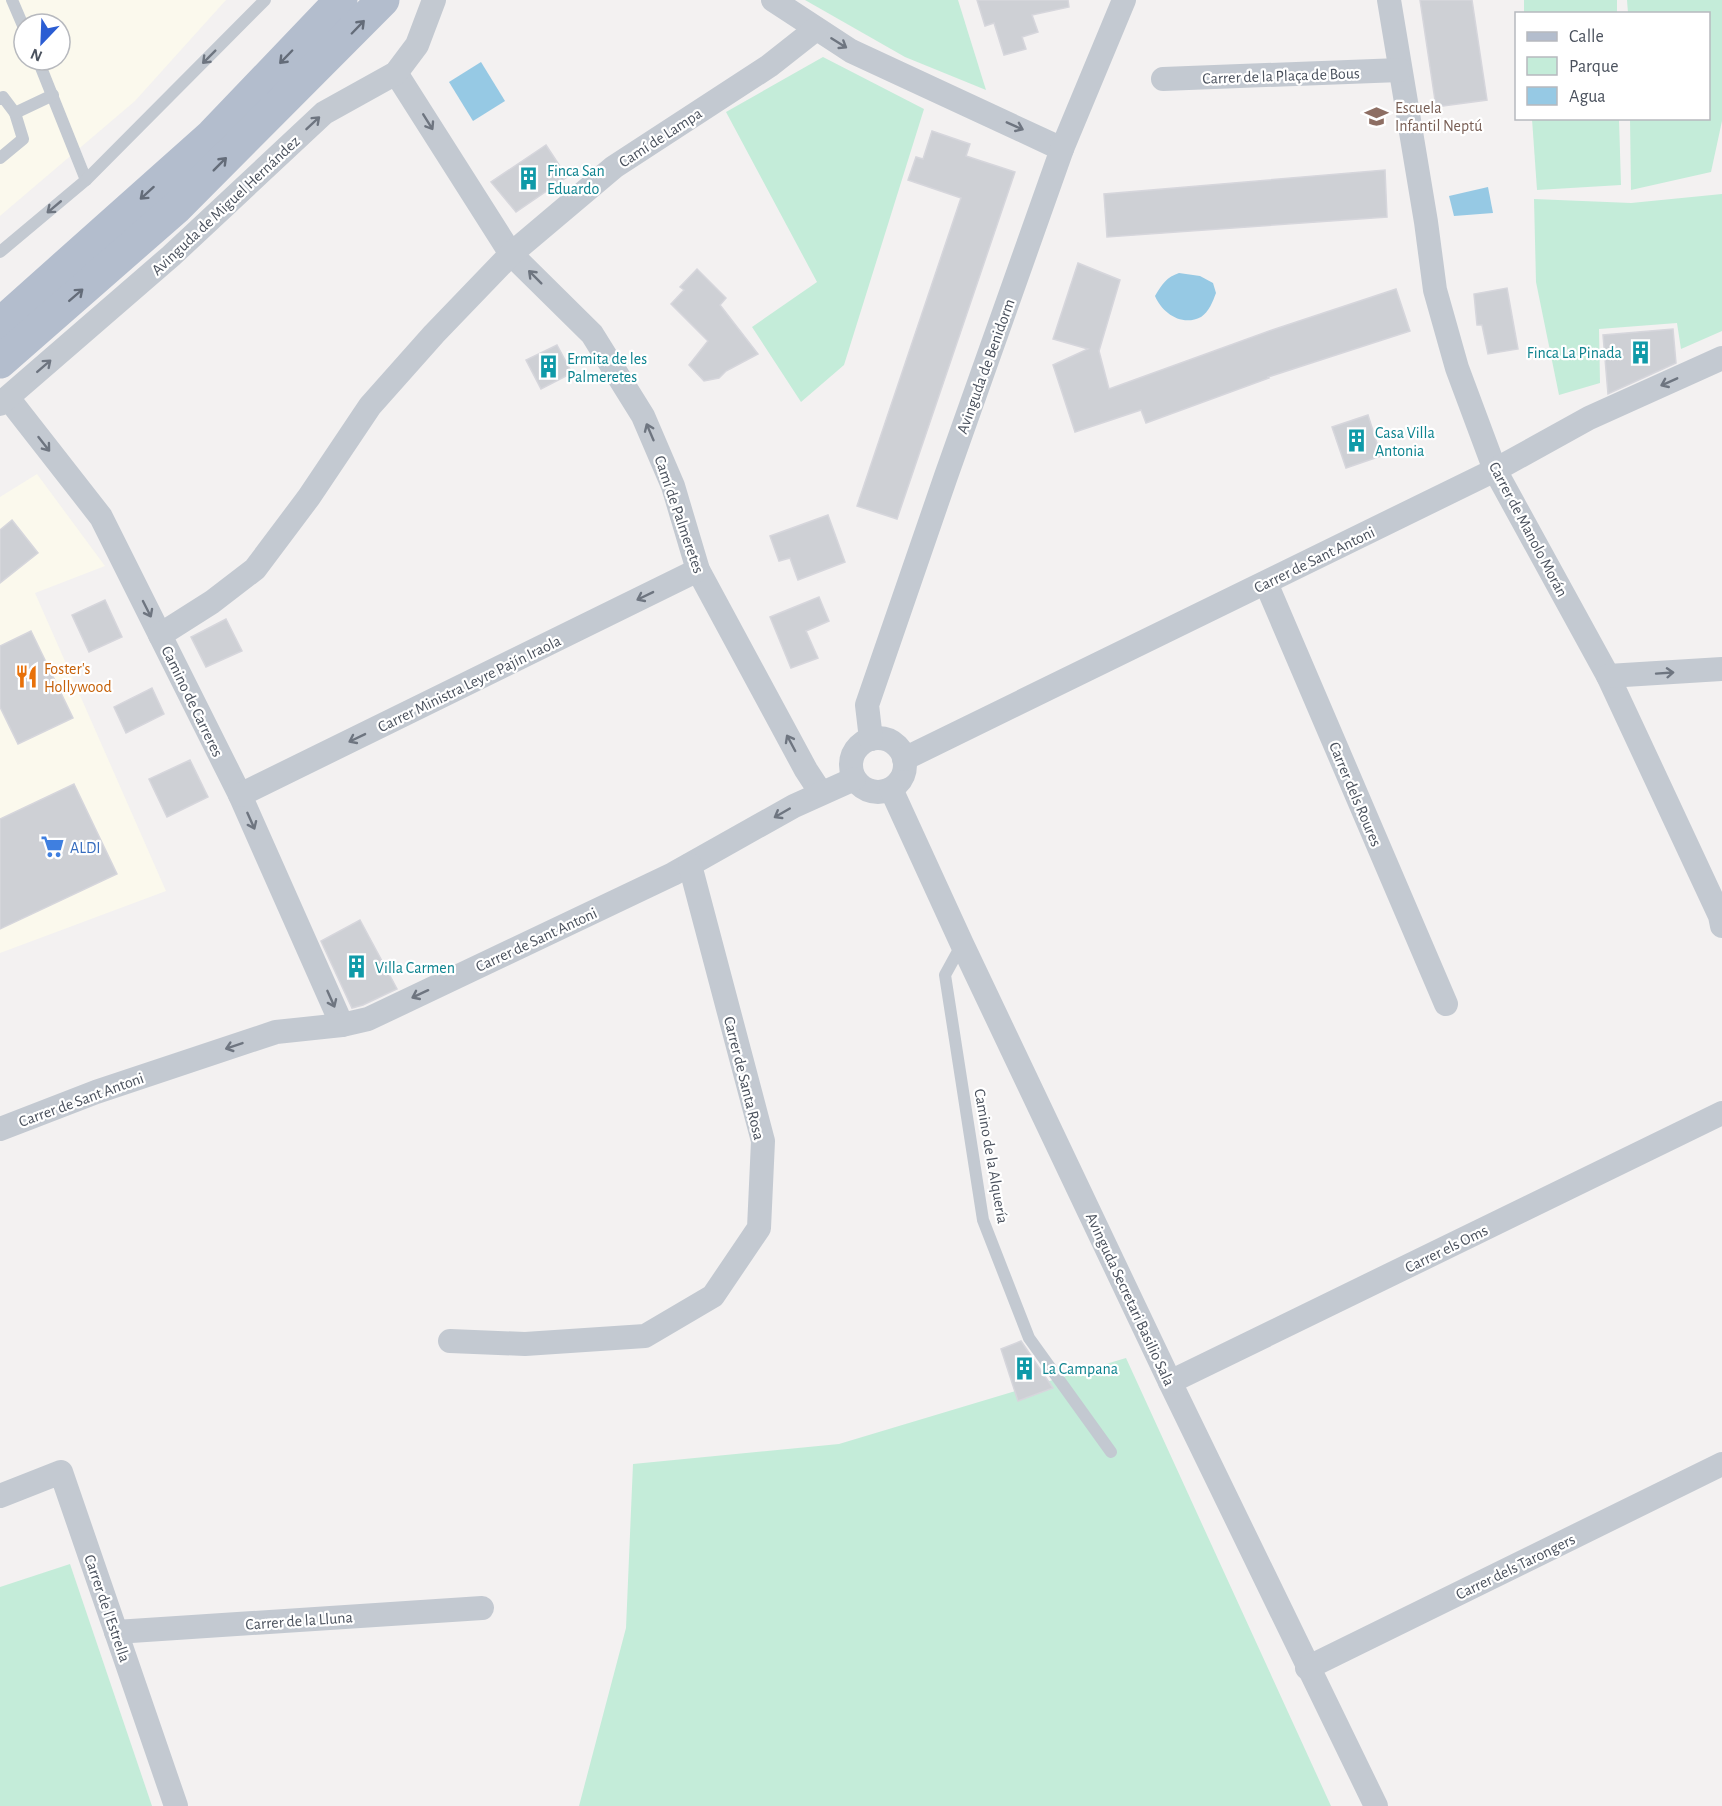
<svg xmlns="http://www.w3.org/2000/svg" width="1722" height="1806" viewBox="0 0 1722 1806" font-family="'Alegreya Sans',sans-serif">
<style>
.commercial{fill:#fbf9ed;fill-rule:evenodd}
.green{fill:#c4ecd9}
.water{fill:#96c9e4}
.building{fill:#ced0d5;stroke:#d6d6dc;stroke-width:1.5}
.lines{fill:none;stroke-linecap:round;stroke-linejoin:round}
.lane{stroke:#c3c9d1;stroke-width:12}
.street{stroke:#c3c9d1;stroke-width:24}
.primary{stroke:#b3bdcd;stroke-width:33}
.oneway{stroke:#646c79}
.oneway2{stroke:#6e7580}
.labels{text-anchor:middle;stroke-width:4.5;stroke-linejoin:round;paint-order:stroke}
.street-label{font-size:16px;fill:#4a515d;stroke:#fff}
.education-label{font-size:16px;fill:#785e54;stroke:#fff;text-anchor:start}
.culture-label{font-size:16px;fill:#0d838f;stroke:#fff;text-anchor:start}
.food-label{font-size:16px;fill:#c56008;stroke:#fff;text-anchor:start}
.shop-label{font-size:16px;fill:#366cbe;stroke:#fff;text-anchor:start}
</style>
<rect width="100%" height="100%" fill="#f3f1f1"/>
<!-- commercial -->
<g class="commercial">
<path d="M0 0H226L135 101 0 216ZM24 24H60V60H24Z"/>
<path d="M37 474 105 566 35 593 166 891 0 953V497Z"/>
</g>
<!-- green -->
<g class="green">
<path d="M805 0H958L986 90 905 57Z"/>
<rect x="1524" y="0" width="93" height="13"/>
<path d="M1627 0H1722V121L1711 172 1631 190 1630 119 1708 118V14L1628 13Z"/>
<path d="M823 57 924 109 844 365 801 402 752 327 817 282 726 112Z"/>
<path d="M1532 119H1619L1621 185 1537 190Z"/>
<path d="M1722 194V331L1681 349 1677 323 1599 329 1600 383 1559 395 1536 282 1534 199 1631 203Z"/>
<path d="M1126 1358 1331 1806H579L626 1628 633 1464 839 1444Z"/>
<path d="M70 1564 152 1806H0V1587Z"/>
</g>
<!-- water -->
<g class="water">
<path d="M481 62 505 101 473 121 449 82Z"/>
<path d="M1488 187 1493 213 1454 216 1449 196Z"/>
<path d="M1179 273 1200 276 1213 283 1216 293C1213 301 1209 312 1201 317 1182 327 1162 313 1155 296 1162 284 1167 277 1179 273Z"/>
</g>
<!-- building -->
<g class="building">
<path d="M977 0H1068L1069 7 1032 15 1038 32 1022 37 1026 49 1004 55 994 23 985 26Z"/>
<path d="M1420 0H1472L1487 100 1436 107Z"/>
<path d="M932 131 970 144 966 156 1015 172 897 519 857 506 961 198 908 180 916 157 923 159Z"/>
<path d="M546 145 567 177 516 212 491 182Z"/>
<path d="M1385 170 1387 217 1107 237 1104 194Z"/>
<path d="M1078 263 1120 280 1099 351 1109 389 1272 330 1396 289 1410 331 1268 377 1269 378 1146 423 1141 410 1075 432 1053 365 1088 349 1053 339Z"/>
<path d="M697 269 726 298 720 305 758 354 726 371 719 378 704 381 689 365 708 341 671 304 684 290 680 287Z"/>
<path d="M1507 288 1518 349 1488 354 1482 325H1477L1474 294Z"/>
<path d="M1673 329 1676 363 1608 394 1603 335Z"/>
<path d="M557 345 572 373 541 389 526 360Z"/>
<path d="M1368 415 1381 456 1346 468 1332 427Z"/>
<path d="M828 515 845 562 798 580 790 558 779 561 770 536Z"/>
<path d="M12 520 38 553 0 583V530Z"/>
<path d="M819 597 829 621 806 631 818 658 791 668 770 617Z"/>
<path d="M105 600 122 637 89 652 72 615Z"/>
<path d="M226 619 242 651 206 667 191 637Z"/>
<path d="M31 631 73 718 18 744 0 707V646Z"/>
<path d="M152 688 164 714 126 733 114 707Z"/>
<path d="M190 760 208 797 167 817 149 779Z"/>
<path d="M74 784 117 874 0 929V819Z"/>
<path d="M360 920 397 989 363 1005 352 1008 321 941Z"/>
<path d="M1021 1341 1053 1388 1018 1401 1001 1349Z"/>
</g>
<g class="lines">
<!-- lane -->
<g class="lane">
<path d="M12 0 24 28"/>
<path d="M38 60 86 180"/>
<path d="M0 99 3 97 15 113 23 139 0 158"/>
<path d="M15 113 53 95"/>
<path d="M0 252 86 180 265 0"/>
<path d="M962 944 945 975 983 1220 1029 1338 1111 1452"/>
</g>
<!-- street -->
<g class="street">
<path d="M773 0 851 51 1062 149"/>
<path d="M1389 0 1426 222 1435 290 1457 368 1495 470 1608 676 1720 916 1722 926"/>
<path d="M396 73 511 254 592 334 643 416 673 486 698 570 806 770 821 793"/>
<path d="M1163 79 1400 70"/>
<path d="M8 398 101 517 240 795 342 1025"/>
<path d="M0 404 171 256 324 113 396 73 417 45 434 0"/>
<path d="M1266 583 1446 1004"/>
<path d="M160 635 212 602 255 569 309 497 370 406 434 334 511 254 614 167 769 66 816 29"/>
<path d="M1608 676 1722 669"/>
<circle cx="878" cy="765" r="27"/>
<path d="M871 739 867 705 946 476 1062 149 1124 0"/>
<path d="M904 759 1495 470 1589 418 1722 358"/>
<path d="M891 789 962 944 1170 1382 1376 1806"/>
<path d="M240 795 698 570"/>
<path d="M0 1129 96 1092 276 1032 342 1025 368 1019 673 874 794 806 854 779"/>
<path d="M450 1341 525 1344 645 1336 713 1296 759 1228 763 1141 690 865"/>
<path d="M1170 1382 1722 1113"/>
<path d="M0 1496 61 1472 176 1806"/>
<path d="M116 1632 482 1608"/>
<path d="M1307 1668 1722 1464"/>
</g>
<!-- primary -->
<g class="primary">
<path d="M0 324 212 135 341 0"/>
<path d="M0 362 176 208 383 0"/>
</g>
</g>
<!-- one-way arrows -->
<defs><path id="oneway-shaft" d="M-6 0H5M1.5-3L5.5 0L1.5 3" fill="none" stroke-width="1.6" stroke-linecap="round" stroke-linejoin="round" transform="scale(1.5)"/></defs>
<g class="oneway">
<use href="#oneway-shaft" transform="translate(358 27) rotate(-46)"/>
<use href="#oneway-shaft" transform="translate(286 57) rotate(134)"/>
<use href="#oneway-shaft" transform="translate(220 164) rotate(-45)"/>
<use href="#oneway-shaft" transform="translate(147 193) rotate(138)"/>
<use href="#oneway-shaft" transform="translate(76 295) rotate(-41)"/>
</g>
<g class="oneway2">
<use href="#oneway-shaft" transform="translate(839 43) rotate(32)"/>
<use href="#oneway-shaft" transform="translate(209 57) rotate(135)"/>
<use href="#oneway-shaft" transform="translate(428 122) rotate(58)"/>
<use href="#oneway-shaft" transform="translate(313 123) rotate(-43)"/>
<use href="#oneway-shaft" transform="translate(1015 126) rotate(24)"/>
<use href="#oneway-shaft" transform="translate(54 207) rotate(140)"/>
<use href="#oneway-shaft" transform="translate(535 277) rotate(-135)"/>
<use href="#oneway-shaft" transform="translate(44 366) rotate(-41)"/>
<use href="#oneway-shaft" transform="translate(1669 382) rotate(156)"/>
<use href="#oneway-shaft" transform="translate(650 432) rotate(-113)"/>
<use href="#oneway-shaft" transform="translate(44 444) rotate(52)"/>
<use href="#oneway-shaft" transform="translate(645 596) rotate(154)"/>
<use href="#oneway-shaft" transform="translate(147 609) rotate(63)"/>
<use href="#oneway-shaft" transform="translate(1665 673) rotate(-4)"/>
<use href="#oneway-shaft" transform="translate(357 738) rotate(154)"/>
<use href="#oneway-shaft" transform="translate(791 743) rotate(-118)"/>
<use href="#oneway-shaft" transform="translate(782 813) rotate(150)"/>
<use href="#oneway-shaft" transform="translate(251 821) rotate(66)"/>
<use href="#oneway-shaft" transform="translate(420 994) rotate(155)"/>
<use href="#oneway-shaft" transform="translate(331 999) rotate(66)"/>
<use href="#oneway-shaft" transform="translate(234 1046) rotate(161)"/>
</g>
<!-- icons -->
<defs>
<symbol id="school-bare" viewBox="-9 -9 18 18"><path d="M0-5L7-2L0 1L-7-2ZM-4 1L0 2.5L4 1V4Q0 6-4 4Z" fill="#8d6e63" stroke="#fff" stroke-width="2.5" paint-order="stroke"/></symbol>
<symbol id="building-bare" viewBox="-9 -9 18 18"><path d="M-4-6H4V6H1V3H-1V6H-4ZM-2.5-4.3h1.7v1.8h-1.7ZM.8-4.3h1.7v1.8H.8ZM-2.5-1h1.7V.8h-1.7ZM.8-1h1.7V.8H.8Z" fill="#0f9aa8" stroke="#fff" stroke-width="2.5" paint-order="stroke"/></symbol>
<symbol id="restaurant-bare" viewBox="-9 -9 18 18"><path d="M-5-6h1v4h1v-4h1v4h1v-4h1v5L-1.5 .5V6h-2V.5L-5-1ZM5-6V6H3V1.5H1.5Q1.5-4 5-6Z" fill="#e8710a" stroke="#fff" stroke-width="2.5" paint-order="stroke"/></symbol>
<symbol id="supermarket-bare" viewBox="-9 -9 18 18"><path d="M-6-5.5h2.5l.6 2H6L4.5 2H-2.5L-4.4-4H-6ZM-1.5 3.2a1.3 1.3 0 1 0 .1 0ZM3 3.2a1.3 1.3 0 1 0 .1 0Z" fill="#3f7fe0" stroke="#fff" stroke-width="2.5" paint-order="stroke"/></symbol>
</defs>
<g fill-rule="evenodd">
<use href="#school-bare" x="1360" y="100" width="33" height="33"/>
<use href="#building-bare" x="512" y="162" width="33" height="33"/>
<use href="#building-bare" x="1624" y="336" width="33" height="33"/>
<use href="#building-bare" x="532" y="350" width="33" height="33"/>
<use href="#building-bare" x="1340" y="424" width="33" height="33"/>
<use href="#restaurant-bare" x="10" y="660" width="33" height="33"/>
<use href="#supermarket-bare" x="36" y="830" width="33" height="33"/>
<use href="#building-bare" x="340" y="950" width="33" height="33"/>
<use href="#building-bare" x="1008" y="1352" width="33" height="33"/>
</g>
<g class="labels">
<!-- street labels -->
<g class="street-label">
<text transform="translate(1281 75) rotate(-2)" y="6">Carrer de la Plaça de Bous</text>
<text transform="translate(660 137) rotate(-33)" y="6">Camí de Lampa</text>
<text transform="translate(225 205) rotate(-43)" y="6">Avinguda de Miguel Hernández</text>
<text transform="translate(985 366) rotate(-70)" y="6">Avinguda de Benidorm</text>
<text transform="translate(680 514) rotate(71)" y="6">Camí de Palmeretes</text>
<text transform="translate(1529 529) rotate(62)" y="6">Carrer de Manolo Morán</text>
<text transform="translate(1314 559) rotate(-26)" y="6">Carrer de Sant Antoni</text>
<text transform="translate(469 683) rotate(-26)" y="6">Carrer Ministra Leyre Pajín Iraola</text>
<text transform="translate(193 701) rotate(64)" y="6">Camino de Carreres</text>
<text transform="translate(1356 794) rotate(67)" y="6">Carrer dels Roures</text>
<text transform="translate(536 939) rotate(-25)" y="6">Carrer de Sant Antoni</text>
<text transform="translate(745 1078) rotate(76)" y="6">Carrer de Santa Rosa</text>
<text transform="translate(81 1099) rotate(-20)" y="6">Carrer de Sant Antoni</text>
<text transform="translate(992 1156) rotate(80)" y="6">Camino de la Alquería</text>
<text transform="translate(1446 1248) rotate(-26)" y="6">Carrer els Oms</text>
<text transform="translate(1131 1299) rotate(65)" y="6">Avinguda Secretari Basilio Sala</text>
<text transform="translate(1515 1566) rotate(-26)" y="6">Carrer dels Tarongers</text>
<text transform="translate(108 1608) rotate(71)" y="6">Carrer de l'Estrella</text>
<text transform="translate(299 1620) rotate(-4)" y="6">Carrer de la Lluna</text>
</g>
<!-- education labels -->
<g class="education-label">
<text x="1395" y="113">Escuela<tspan x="1395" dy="18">Infantil Neptú</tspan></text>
</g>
<!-- culture labels -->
<g class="culture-label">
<text x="547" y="176">Finca San<tspan x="547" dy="18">Eduardo</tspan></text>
<text x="1622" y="358" text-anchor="end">Finca La Pinada</text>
<text x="567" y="364">Ermita de les<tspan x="567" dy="18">Palmeretes</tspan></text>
<text x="1375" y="438">Casa Villa<tspan x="1375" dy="18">Antonia</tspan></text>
<text x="375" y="973">Villa Carmen</text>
<text x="1042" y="1374">La Campana</text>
</g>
<!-- food labels -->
<g class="food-label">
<text x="44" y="674">Foster's<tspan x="44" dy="18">Hollywood</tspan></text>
</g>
<!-- shop labels -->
<g class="shop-label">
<text x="70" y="853">ALDI</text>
</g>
</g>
<!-- legend -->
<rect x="1515" y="12" width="195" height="108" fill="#ffffff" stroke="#b7b9be" stroke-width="1.5"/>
<rect x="1527" y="32" width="30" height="9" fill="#b3bdcd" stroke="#b7b9be" stroke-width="1.5"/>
<text x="1569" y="42" font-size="18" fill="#4a515d">Calle</text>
<rect x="1527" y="57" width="30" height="18" fill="#c4ecd9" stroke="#b7b9be" stroke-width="1.5"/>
<text x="1569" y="72" font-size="18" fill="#4a515d">Parque</text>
<rect x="1527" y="87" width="30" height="18" fill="#96c9e4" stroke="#b7b9be" stroke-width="1.5"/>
<text x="1569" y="102" font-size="18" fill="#4a515d">Agua</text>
<!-- north arrow -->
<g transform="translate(42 42) rotate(203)"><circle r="28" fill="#ffffff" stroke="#b7b9be" stroke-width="1.5"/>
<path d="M0-4.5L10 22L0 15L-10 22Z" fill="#2b5dd3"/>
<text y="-9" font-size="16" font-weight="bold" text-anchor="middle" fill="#4a515d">N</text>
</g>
</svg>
